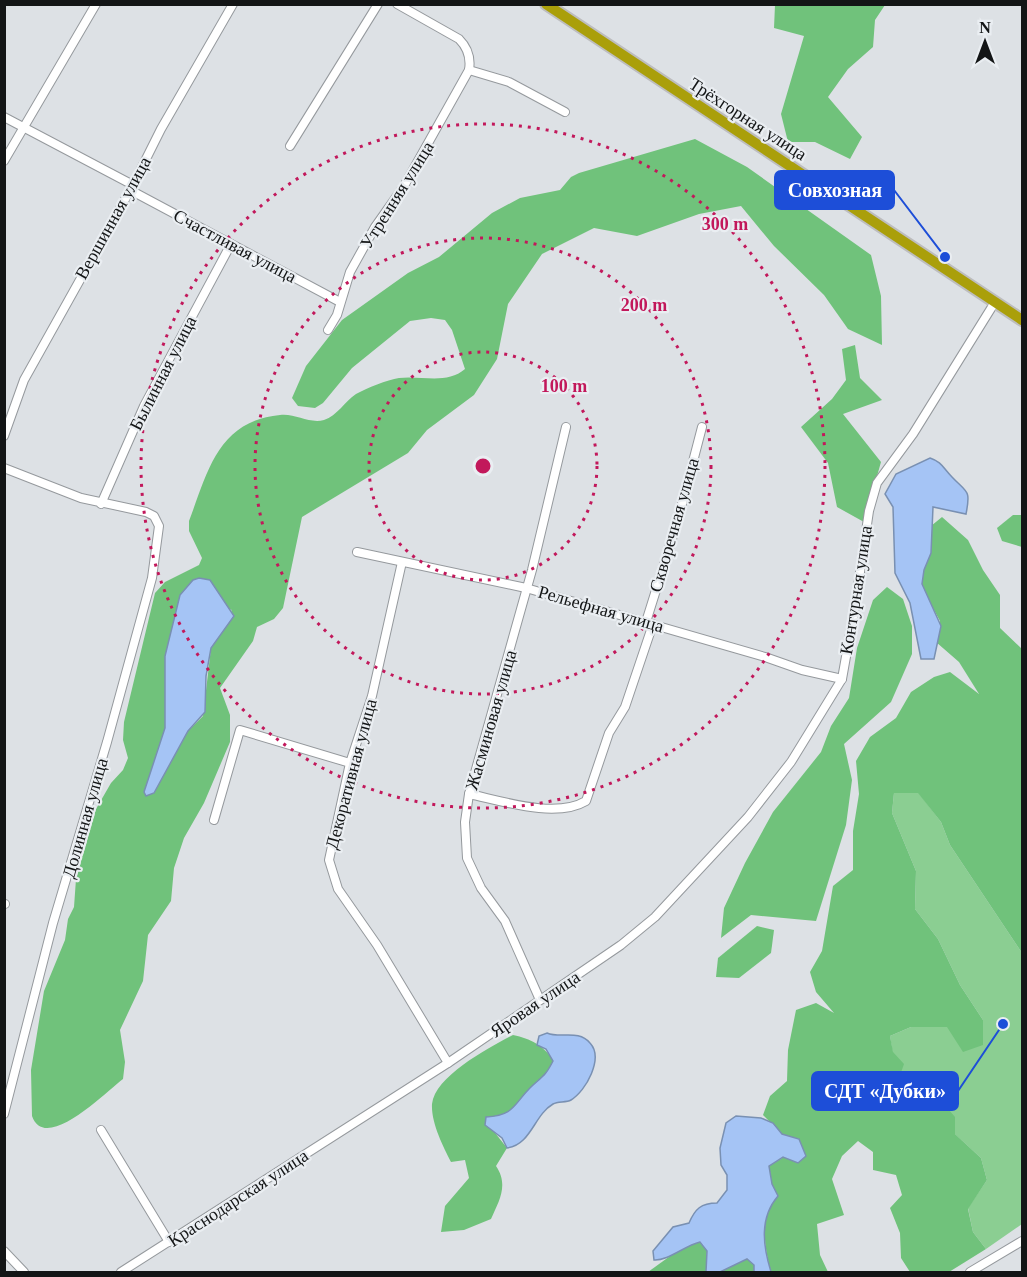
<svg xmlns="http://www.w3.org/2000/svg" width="1027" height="1277" viewBox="0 0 1027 1277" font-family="'Times New Roman',serif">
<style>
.green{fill:#8bce92}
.forest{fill:#70c27b;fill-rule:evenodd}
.water{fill:#a5c4f5;stroke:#7990b2;stroke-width:1.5}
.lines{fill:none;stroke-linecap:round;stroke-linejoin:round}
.minor-casing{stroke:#95999d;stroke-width:10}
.highway-casing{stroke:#bdbdbe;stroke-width:14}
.minor{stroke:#fff;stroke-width:8}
.highway{stroke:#aa9f0a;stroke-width:10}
.ring{fill:none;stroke:#c2185b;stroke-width:3;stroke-dasharray:3 6}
.labels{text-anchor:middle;stroke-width:4.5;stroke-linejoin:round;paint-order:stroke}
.street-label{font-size:18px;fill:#131516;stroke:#eaeef2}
.centre{fill:#c2185b;stroke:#eaeef2;stroke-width:3}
.ring-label{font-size:18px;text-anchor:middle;font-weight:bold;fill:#c2185b;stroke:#eaeef2;stroke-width:4.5;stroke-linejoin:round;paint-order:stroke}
.leader{fill:none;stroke:#1d4ed8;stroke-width:2}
.callout-dot{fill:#1d4ed8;stroke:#eaeef2;stroke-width:2}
.callout{fill:#1d4ed8;stroke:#1d4ed8;stroke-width:2}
.callout-label{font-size:20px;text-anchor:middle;font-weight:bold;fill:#fff}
</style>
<rect width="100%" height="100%" fill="#dde1e5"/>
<!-- green -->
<path class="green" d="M918 792 941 822 950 845 1022 953V1224L986 1249 973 1232 968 1208 987 1180 981 1158 897 1081 890 1036 911 1027H947L983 1020 960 985 938 939 915 909 916 871 892 813 894 793Z"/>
<!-- forest -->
<g class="forest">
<path d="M775 5H885L875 20 873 47 848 69 828 97 862 137 850 159 815 142H788L781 114 804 36 774 28Z"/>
<path d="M695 139 747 167 871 255 881 296 882 345 848 329 824 295 774 246 741 206 699 214 637 236 594 228 542 254 508 304 497 359 474 395 427 430 408 453 302 517 283 608 274 619 257 627 253 641 220 688 230 715V742L204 803 184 838 174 868 171 901 148 935 143 981 120 1030 125 1062 123 1079C107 1091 45 1154 32 1116L31 1070 44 991 65 940 68 919 74 907 76 879 96 809 111 783 123 770 128 758 123 740 124 722 155 593 165 582 199 565 202 558 189 531V521C208 471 218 421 280 415 295 413 309 424 324 420 337 416 345 401 356 394 367 388 387 380 399 378 420 375 447 385 465 369L452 330 445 320 431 318 410 321 352 368 323 403 315 408 298 406 292 398 306 366 342 320 408 273 439 257 492 213 520 198 560 190 571 177 579 173ZM231 609 233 616 211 648 203 716 188 731 154 793 144 792 165 728 166 698Z"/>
<path d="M855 345 860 378 882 400 843 414 881 462 864 522 837 507 828 463 801 427 832 399 846 380 842 349Z"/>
<path d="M1013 515H1022V547L1002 541 997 528Z"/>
<path d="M942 517 968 540 983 570 1000 595V628L1022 649V953L950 845 941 822 918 793H894L892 813 916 871 915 909 938 939 960 985 983 1020V1045L963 1052 947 1027H911L890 1036 893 1052 904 1064 898 1081 930 1088 955 1117V1134L981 1158 987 1180 968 1209 973 1232 986 1249 949 1272H910L901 1258 900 1233 890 1208 902 1195 896 1175 873 1170V1152L858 1141 842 1156 832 1179 844 1215 817 1224 820 1255 828 1272H771C764 1246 759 1218 778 1196L772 1184 769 1166 784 1157 798 1163 799 1139 782 1134 763 1115 770 1096 787 1081 788 1050 796 1010 816 1003 834 1013 816 992 810 972 822 951 833 886 853 870V831L859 794 856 761 870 737 896 718 911 692 934 677 950 672 979 694 959 662 936 642 940 621 918 581 931 553V526Z"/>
<path d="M887 587 903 599 912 626V654L891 702 844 744 852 780 846 825 816 921 751 915 721 938 724 908 745 863 773 812 821 752 831 726 849 698 857 648 873 600Z"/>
<path d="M757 926 774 930 771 953 739 978 716 977 718 958Z"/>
<path d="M513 1035C531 1039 543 1045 554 1061 539 1088 512 1106 492 1129L507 1148 496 1166C509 1185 499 1201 491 1219L464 1230 441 1232 445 1206 469 1178 465 1160 451 1162C443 1146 431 1123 432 1104 435 1076 490 1047 513 1035Z"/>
<path d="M701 1242 707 1250 706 1272H648L684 1246Z"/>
<path d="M747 1259 754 1265V1272H720Z"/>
</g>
<!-- water -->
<g class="water">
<path d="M930 458C942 462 943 468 952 477 967 493 971 489 966 514L933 507 931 553 924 570 922 584 941 626 934 659H921L910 603 895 573 893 507 885 494 896 474Z"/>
<path d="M199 578 210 580 234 616 211 648 206 676 205 712 188 731 154 793 146 796 144 792 165 728V656L180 595 193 580Z"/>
<path d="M547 1033C561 1039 578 1029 590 1043 604 1058 586 1091 571 1100 566 1103 558 1101 553 1104 534 1115 531 1145 507 1148L502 1138 485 1125 486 1117C516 1115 513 1104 532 1086 543 1076 546 1075 553 1061L546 1049 537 1045 539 1036Z"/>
<path d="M736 1116 761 1118 773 1123 782 1134 799 1139 806 1156 798 1163 783 1157 769 1166 772 1184 778 1196C759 1218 763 1246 771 1272H754V1265L747 1259 720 1272H706L707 1251 700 1242C684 1246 668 1261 654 1260L653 1251 673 1227 689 1223C695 1209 701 1203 717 1203L727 1190V1175L721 1165 720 1148 726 1123Z"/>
</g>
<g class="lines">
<defs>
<g id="minor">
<path d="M469 70 509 82 565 112"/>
<path d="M4 117 133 185"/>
<path d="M290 146 378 4"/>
<path d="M4 161 96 4"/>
<path d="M130 190 340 302"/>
<path d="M328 330 337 315 350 272 375 227 404 186 469 70C471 58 468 48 459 39L397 4"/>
<path d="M4 436 24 380 133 185 161 129 233 4"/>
<path d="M4 468 81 498 146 512 154 516 159 526 152 578 107 742 53 923 4 1114"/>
<path d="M101 504 144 406 231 244"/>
<path d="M357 552 526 588 765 657 802 670 842 679"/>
<path d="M402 562 372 696 350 763 329 860 338 889 377 945 448 1063"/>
<path d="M646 622 677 523 702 427"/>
<path d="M469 794C502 801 556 819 586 801L609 733 625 707 653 624"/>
<path d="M214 820 240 730 350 763"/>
<path d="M4 904H5"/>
<path d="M540 1000 505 921 481 888 467 858 465 822 469 794 532 570 566 427"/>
<path d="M101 1130 169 1242"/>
<path d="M4 1251 24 1272"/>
<path d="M121 1272 448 1063 621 945 655 917 748 817 791 762 842 679 855 606 869 511 877 483 913 434 995 302"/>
<path d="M970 1272 1022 1241"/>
</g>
<path id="highway" d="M546 4 1022 320"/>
</defs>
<!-- minor casing -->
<use href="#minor" class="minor-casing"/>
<!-- highway casing -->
<use href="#highway" class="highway-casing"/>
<!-- minor -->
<use href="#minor" class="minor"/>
<!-- highway -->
<use href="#highway" class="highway"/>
</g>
<!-- distance rings -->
<g class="ring">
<circle cx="483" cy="466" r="114"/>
<circle cx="483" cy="466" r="228"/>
<circle cx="483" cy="466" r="342"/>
</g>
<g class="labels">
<!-- street labels -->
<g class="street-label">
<text transform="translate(748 119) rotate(33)" y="6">Трёхгорная улица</text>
<text transform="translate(397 195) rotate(-58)" y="6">Утренняя улица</text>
<text transform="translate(113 218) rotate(-61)" y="6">Вершинная улица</text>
<text transform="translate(235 246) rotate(28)" y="6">Счастливая улица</text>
<text transform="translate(163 373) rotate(-63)" y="6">Былинная улица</text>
<text transform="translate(674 525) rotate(-74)" y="6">Скворечная улица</text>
<text transform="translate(856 590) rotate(-81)" y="6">Контурная улица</text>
<text transform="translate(601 609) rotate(16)" y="6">Рельефная улица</text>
<text transform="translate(491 720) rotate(-74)" y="6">Жасминовая улица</text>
<text transform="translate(351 774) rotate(-75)" y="6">Декоративная улица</text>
<text transform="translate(85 818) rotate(-74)" y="6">Долинная улица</text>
<text transform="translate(535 1004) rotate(-34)" y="6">Яровая улица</text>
<text transform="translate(238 1198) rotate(-33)" y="6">Краснодарская улица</text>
</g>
</g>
<circle cx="483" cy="466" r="9" class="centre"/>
<g class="ring-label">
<text x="725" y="230">300 m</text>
<text x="644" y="311">200 m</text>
<text x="564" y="392">100 m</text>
</g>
<!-- callouts -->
<path class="leader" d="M945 257L894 190M1003 1024L958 1091"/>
<g class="callout-dot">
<circle cx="945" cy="257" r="6"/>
<circle cx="1003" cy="1024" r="6"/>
</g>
<g class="callout">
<rect x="775" y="171" width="119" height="38" rx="6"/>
<rect x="812" y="1072" width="146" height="38" rx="6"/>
</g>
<g class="callout-label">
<text x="835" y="197">Совхозная</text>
<text x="885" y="1098">СДТ «Дубки»</text>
</g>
<!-- border -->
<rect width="1027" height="1277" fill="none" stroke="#131516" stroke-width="12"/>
<!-- north arrow -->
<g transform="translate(985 42)" stroke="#eaeef2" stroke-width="4.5" paint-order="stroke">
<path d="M0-4.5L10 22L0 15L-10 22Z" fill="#131516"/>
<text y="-9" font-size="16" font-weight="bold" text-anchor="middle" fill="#131516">N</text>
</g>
</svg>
